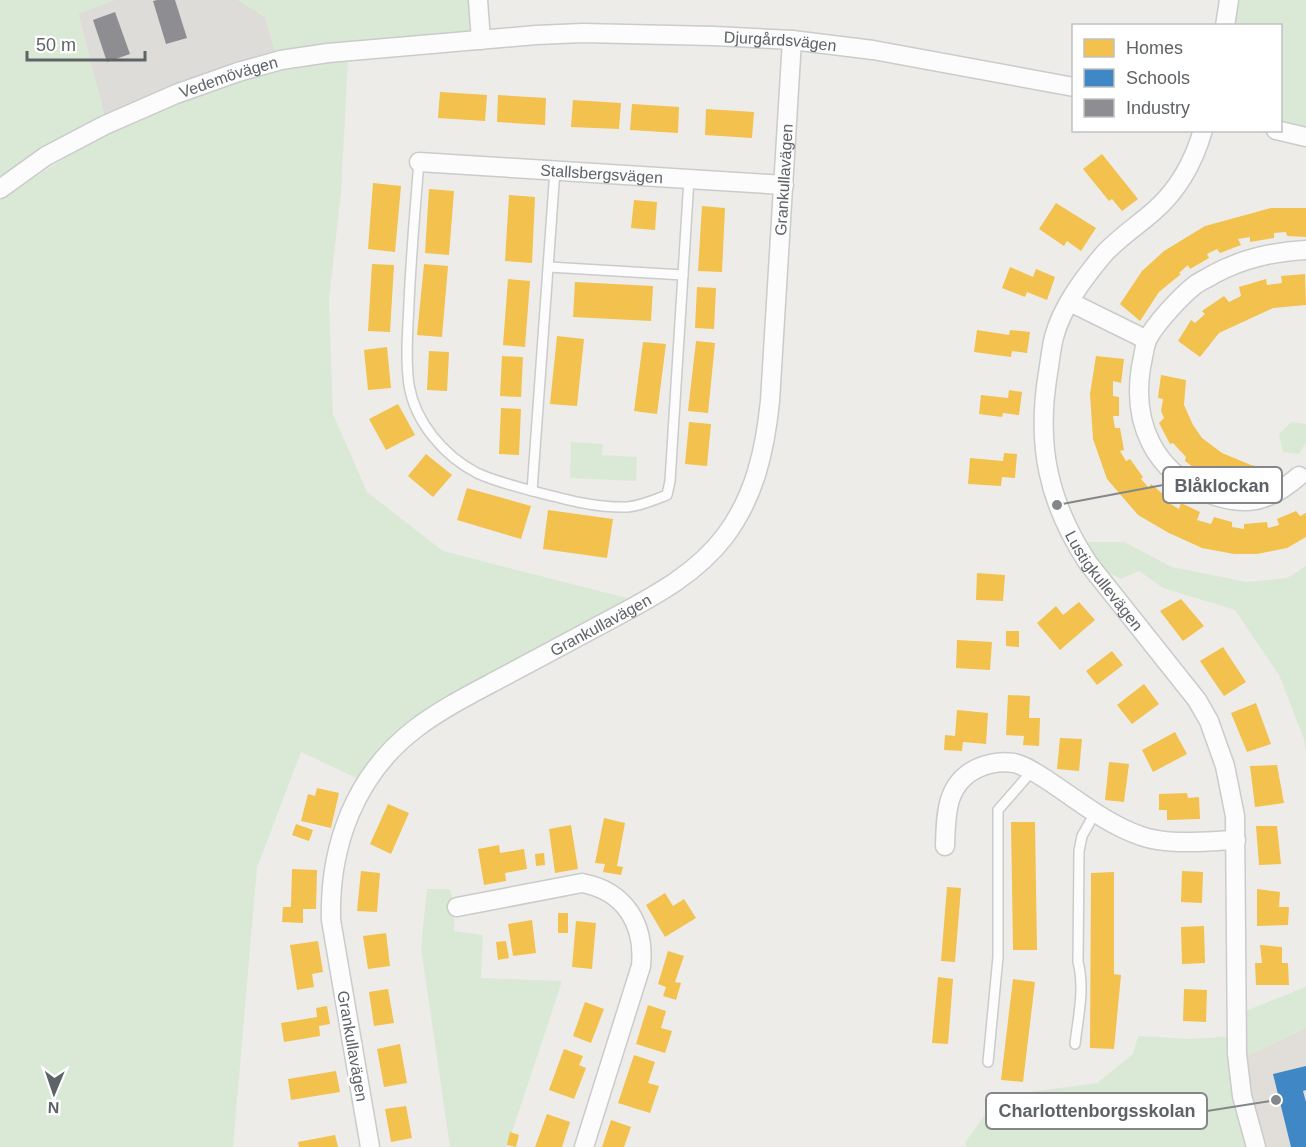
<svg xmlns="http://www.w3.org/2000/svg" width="1306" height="1147" viewBox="0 0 1306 1147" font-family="Helvetica,sans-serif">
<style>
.industrial{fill:#dedcd9}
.education{fill:#e1ded9}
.green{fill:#d9e9d5}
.homes{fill:#f2c14e}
.schools{fill:#3f88c5}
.industry{fill:#8d8d92}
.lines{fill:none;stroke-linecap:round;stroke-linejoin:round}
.service-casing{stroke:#cacbcb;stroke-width:12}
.minor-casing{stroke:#cacbcb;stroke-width:21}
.service{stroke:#fcfcfc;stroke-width:9}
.minor{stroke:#fcfcfc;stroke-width:18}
.labels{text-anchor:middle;stroke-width:6;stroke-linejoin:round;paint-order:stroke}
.street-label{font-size:16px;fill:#5e6367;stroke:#fff}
.leader{fill:none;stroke:#848789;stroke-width:2}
.callout-dot{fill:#848789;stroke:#fff;stroke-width:2}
.callout{fill:#fff;stroke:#848789;stroke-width:2}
.callout-label{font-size:18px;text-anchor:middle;font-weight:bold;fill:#5e6367}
</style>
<rect width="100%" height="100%" fill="#eeece9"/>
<!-- industrial -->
<path class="industrial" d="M114 0H238L265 17 280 67 108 129 78 13Z"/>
<!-- education -->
<path class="education" d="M1306 1028V1147H1255L1240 1059Z"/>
<!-- green -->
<g class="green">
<path d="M0 0H114L78 14 108 129 227 80 280 67 265 17 238 0H475L476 47 447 51 348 61 341 192 329 300 333 414 367 492 443 551 650 604 538 662 421 733 369 784 301 752 257 868 233 1147H0V200L100 135 56 157 0 196Z"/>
<path d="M1225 0H1306V143L1256 131 1280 130V26H1222Z"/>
<path d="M1291 422 1306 424V442L1299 454 1283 452 1279 434Z"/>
<path d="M571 442 603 444 602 455 637 457 636 481 570 478Z"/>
<path d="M1075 542H1124L1172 567 1246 582 1287 578 1306 566V752L1304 739 1279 675 1235 610 1163 588 1139 571 1121 579 1090 563Z"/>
<path d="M427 889H450L455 906 454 931 483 935 481 978 562 981 507 1147H450L421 948Z"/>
<path d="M1306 987V1028L1240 1059 1255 1147H966L965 1143 998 1096 1097 1083 1133 1054 1138 1036 1190 1039 1238 1036V1014Z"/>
</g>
<!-- homes -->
<g class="homes">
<path d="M440 92 487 95 485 121 438 118Z"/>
<path d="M498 95 546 98 545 125 497 122Z"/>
<path d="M573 100 621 103 619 129 571 127Z"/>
<path d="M632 104 679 107 678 133 630 130Z"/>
<path d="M706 109 754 112 752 138 705 135Z"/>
<path d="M1102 154 1138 199 1122 211 1112 199 1109 201 1083 169Z"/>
<path d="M373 183 401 186 395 252 368 249Z"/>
<path d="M429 189 454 191 449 255 425 253Z"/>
<path d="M509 195 535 197 532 263 505 261Z"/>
<path d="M634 200 657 202 655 230 631 228Z"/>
<path d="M1056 203 1096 228 1081 251 1067 241 1064 246 1039 229Z"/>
<path d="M702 206 725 208 722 272 698 271Z"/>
<path d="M1271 208H1306V237L1287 236 1286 232 1274 233V238L1250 242V237L1238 239 1241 245 1220 253 1217 249 1207 254 1209 258 1190 269 1188 265 1179 273 1181 274 1159 292 1140 321 1120 304 1142 271 1164 251 1205 226Z"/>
<path d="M372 264 394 265 390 332 368 331Z"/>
<path d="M424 264 448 266 442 337 417 335Z"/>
<path d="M1010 267 1033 277 1036 269 1055 277 1047 300 1027 292 1025 297 1002 288Z"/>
<path d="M1305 274 1306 305 1273 308 1219 333 1200 357 1178 341 1191 320 1195 323 1205 314 1202 311 1224 296 1229 302 1241 296 1239 287 1266 279 1267 285 1282 283 1281 276Z"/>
<path d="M508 279 530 281 525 347 503 345Z"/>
<path d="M575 282 653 286 651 321 573 317Z"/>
<path d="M697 287 716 288 714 329 695 328Z"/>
<path d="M977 330 1009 335 1010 330 1030 332 1027 353 1012 351 1011 357 974 352Z"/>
<path d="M557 336 584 339 577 406 550 404Z"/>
<path d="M696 341 715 343 708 413 688 411Z"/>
<path d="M643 342 666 344 657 414 634 411Z"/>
<path d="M387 347 391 388 368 390 364 350Z"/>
<path d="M429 351 449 352 447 391 427 390Z"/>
<path d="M502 356 523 357 521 397 500 396Z"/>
<path d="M1096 356 1124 359 1121 383 1113 381V396L1119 397V416H1113L1115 428H1120L1124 450 1120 451 1126 461 1130 459 1143 477 1141 479 1149 488 1151 484 1170 500 1169 503 1179 509 1181 503 1200 512 1197 520 1211 524 1214 517 1232 522V527L1244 529V524L1267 522 1268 528 1279 525 1277 519 1296 511 1300 516 1306 513V537L1287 548 1257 554H1234L1202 548 1169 533 1138 515 1107 479 1093 439 1090 394Z"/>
<path d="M1161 375 1186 380 1184 405 1193 425 1202 438 1222 453 1251 465 1266 468 1263 487 1245 485V488L1222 482 1223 477 1207 472 1205 476 1185 461 1186 457 1173 443 1170 444 1159 423 1164 418 1161 411 1163 399 1158 398Z"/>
<path d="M1009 390 1022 392 1019 415 1003 413 1002 417 979 414 981 395 1008 398Z"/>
<path d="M398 404 415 435 386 450 369 419Z"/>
<path d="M501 408 521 409 519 455 499 454Z"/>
<path d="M689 422 711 424 707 466 685 464Z"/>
<path d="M1004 453 1017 454 1015 478 1002 477 1001 486 968 484 970 458 1003 461Z"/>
<path d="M426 454 452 475 433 497 408 476Z"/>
<path d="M467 488 531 506 521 539 457 520Z"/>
<path d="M548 510 613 519 607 558 543 549Z"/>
<path d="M977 573 1005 575 1003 601 976 600Z"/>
<path d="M1181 599 1204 626 1183 641 1160 611Z"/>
<path d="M1079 602 1095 620 1060 650 1037 623 1056 606 1063 615Z"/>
<path d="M1006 631H1019V647L1006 646Z"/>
<path d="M957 640 992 642 990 670 956 668Z"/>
<path d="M1223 647 1246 682 1224 696 1200 661Z"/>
<path d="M1112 651 1123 665 1097 685 1086 671Z"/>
<path d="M1144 684 1159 704 1132 724 1117 705Z"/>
<path d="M1008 695 1030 696 1029 718H1040L1039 746 1023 745 1024 736 1006 735Z"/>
<path d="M1256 703 1271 744 1247 752 1231 713Z"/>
<path d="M957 710 988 713 986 744 963 742 962 751 944 750 945 735 955 736Z"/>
<path d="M1175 732 1187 754 1153 772 1142 750Z"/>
<path d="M1060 738 1082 739 1079 771 1057 769Z"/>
<path d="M1109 762 1129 764 1124 802 1105 800Z"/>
<path d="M1277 765 1284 803 1255 807 1250 766Z"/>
<path d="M317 788 339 793 331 828 301 821 308 794 315 796Z"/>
<path d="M1187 793 1188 798 1199 797 1200 819 1167 820V810H1159V794Z"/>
<path d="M388 804 409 813 391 854 370 844Z"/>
<path d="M604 818 625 823 617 866 623 867 621 875 603 872 605 864 595 863Z"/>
<path d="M1011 822H1035L1037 950H1013Z"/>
<path d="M296 824 313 830 309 841 292 835Z"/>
<path d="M571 825 578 869 555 873 549 829Z"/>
<path d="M1256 826H1277L1281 864 1259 865Z"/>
<path d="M499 845 500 853 524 849 527 869 505 873 506 881 484 885 478 849Z"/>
<path d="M544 853 545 865 536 866 535 854Z"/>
<path d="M292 869 317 870 316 909H303V923L282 922 283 907H291Z"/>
<path d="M361 871 380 873 377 912 357 911Z"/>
<path d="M1182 871 1203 872 1202 903 1181 902Z"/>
<path d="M1114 872V974L1121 975 1114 1049 1090 1048 1091 873Z"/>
<path d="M947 887 961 888 955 962 941 961Z"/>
<path d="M1257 889 1280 892 1279 907H1289L1288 925 1257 926Z"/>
<path d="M665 893 673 906 684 899 696 918 665 937 646 905Z"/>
<rect x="558" y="913" width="10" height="20"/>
<path d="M532 920 536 953 513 956 508 924Z"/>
<path d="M576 921 596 923 592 969 572 967Z"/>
<path d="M1204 926 1205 963 1182 964 1181 927Z"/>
<path d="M386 933 390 966 368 969 363 936Z"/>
<path d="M318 941 323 972 312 974 314 987 297 990 290 945Z"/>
<path d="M506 941 509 958 498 960 496 942Z"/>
<path d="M1260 945 1282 947V963H1288L1289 985H1256L1255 963H1262Z"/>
<path d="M668 951 684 956 675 982 681 983 676 1000 663 996 666 987 658 984Z"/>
<path d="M938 977 953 979 948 1044 932 1043Z"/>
<path d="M1013 979 1035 982 1023 1082 1001 1080Z"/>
<path d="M388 989 394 1023 374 1026 369 992Z"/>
<path d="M1184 989 1207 990 1206 1022 1183 1021Z"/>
<path d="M585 1002 604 1009 591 1043 573 1036Z"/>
<path d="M648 1005 666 1011 661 1028 672 1031 665 1053 636 1044Z"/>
<path d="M327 1006 330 1024 319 1026 320 1036 284 1042 281 1023 317 1017 316 1008Z"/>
<path d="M400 1044 407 1083 384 1087 377 1049Z"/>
<path d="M564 1049 583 1056 579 1065 586 1068 574 1099 549 1090Z"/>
<path d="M634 1055 655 1062 648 1083 659 1086 650 1113 618 1103Z"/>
<path d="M336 1071 340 1092 291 1100 288 1079Z"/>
<path d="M406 1106 412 1138 391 1142 385 1109Z"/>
<path d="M547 1114 570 1122 562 1147H535Z"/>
<path d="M611 1120 631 1127 624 1147H602Z"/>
<path d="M510 1132 519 1135 516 1147 507 1145Z"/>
<path d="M335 1135 338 1147H299L298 1142Z"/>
</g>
<!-- schools -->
<path class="schools" d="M1306 1066V1090L1303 1091 1306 1102V1147H1291L1273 1074Z"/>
<!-- industry -->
<g class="industry">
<path d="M157 0H175L187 38 166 44 153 1Z"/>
<path d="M115 12 130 54 107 62 93 20Z"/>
</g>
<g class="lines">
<defs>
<g id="service">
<path d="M419 162C415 209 411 256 409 303 408 330 405 358 409 385 415 422 444 456 477 473 494 481 514 486 533 491 563 499 596 508 627 507 641 506 654 500 667 495L670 481 689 179"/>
<path d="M549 267 683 275"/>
<path d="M532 491 555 170"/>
<path d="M1075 1044C1078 1017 1085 989 1078 962L1079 851 1082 836 1096 811"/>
<path d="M988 1062 998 957V810L1032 771"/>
</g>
<g id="minor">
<path d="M478 0 481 40"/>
<path d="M1225 26 1229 0"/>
<path id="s1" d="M1203 130C1194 161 1178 190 1154 211 1137 226 1118 238 1103 255 1083 279 1062 307 1054 337 1051 349 1050 361 1048 373 1036 445 1048 502 1088 563L1197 700 1209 721 1225 766 1235 816 1237 1054 1242 1096 1256 1147"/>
<path d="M1276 130 1306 137"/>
<path id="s2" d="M419 162 784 185"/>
<path id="s3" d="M0 189 46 156 105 125 176 94 238 72 281 60 328 53 536 35 583 33 714 36 792 40 873 50 1074 87"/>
<path d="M1070 302 1147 340"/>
<path d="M1299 476C1269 502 1246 508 1207 493 1154 471 1132 423 1141 367 1143 359 1144 348 1147 340 1154 325 1181 296 1195 285 1200 281 1208 278 1214 274 1244 258 1273 252 1306 250"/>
<path d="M945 846C946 816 945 783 978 768 989 763 1002 761 1014 763 1027 766 1039 775 1050 782 1079 801 1108 825 1141 836 1170 846 1206 841 1236 840"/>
<path d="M457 907 582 883C625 891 645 924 641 966L584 1147"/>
<path id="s4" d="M370 1147 331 920C329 846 355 775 415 729 441 709 471 694 501 678 539 658 578 637 617 616 656 595 697 573 725 536 755 496 765 450 770 401L792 40"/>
</g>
</defs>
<!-- service casing -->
<use href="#service" class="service-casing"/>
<!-- minor casing -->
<use href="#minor" class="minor-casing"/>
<!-- service -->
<use href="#service" class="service"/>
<!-- minor -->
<use href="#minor" class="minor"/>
</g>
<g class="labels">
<!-- street labels -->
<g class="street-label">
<text dy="6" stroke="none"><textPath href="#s3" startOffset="812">Djurgårdsvägen</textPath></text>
<text dy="6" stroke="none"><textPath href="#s3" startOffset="256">Vedemövägen</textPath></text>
<text dy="6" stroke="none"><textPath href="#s2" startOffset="183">Stallsbergsvägen</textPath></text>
<text dy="6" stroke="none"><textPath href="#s4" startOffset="1180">Grankullavägen</textPath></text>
<text dy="6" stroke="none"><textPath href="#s1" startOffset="519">Lustigkullevägen</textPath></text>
<text dy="6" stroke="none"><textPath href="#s4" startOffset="660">Grankullavägen</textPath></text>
<text transform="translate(353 1046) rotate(80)" y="6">Grankullavägen</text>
</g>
</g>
<!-- callouts -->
<path class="leader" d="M1057 505L1163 485M1276 1100L1207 1111"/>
<g class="callout-dot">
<circle cx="1057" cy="505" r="6"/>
<circle cx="1276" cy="1100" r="6"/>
</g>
<g class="callout">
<rect x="1163" y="467" width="119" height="36" rx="6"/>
<rect x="986" y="1093" width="221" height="36" rx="6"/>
</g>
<g class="callout-label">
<text x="1222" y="492">Blåklockan</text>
<text x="1097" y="1117">Charlottenborgsskolan</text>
</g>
<!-- legend -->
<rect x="1072" y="24" width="210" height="108" fill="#ffffff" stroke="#bfc1c2" stroke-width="1.5"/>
<rect x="1084" y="39" width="30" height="18" fill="#f2c14e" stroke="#bfc1c2" stroke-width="1.5"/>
<text x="1126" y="54" font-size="18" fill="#5e6367">Homes</text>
<rect x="1084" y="69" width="30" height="18" fill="#3f88c5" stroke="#bfc1c2" stroke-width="1.5"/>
<text x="1126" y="84" font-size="18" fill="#5e6367">Schools</text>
<rect x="1084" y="99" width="30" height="18" fill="#8d8d92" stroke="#bfc1c2" stroke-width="1.5"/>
<text x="1126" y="114" font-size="18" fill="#5e6367">Industry</text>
<!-- north arrow -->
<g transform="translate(54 1093) rotate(182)" stroke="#ffffff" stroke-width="4.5" paint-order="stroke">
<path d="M0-4.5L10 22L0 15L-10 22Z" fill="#5e6367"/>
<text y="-9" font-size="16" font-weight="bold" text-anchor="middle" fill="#5e6367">N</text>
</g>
<!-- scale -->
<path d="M27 51v9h118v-9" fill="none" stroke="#5e6367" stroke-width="3"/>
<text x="36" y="51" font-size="18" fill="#5e6367" stroke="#ffffff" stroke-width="4.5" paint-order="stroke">50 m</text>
</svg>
